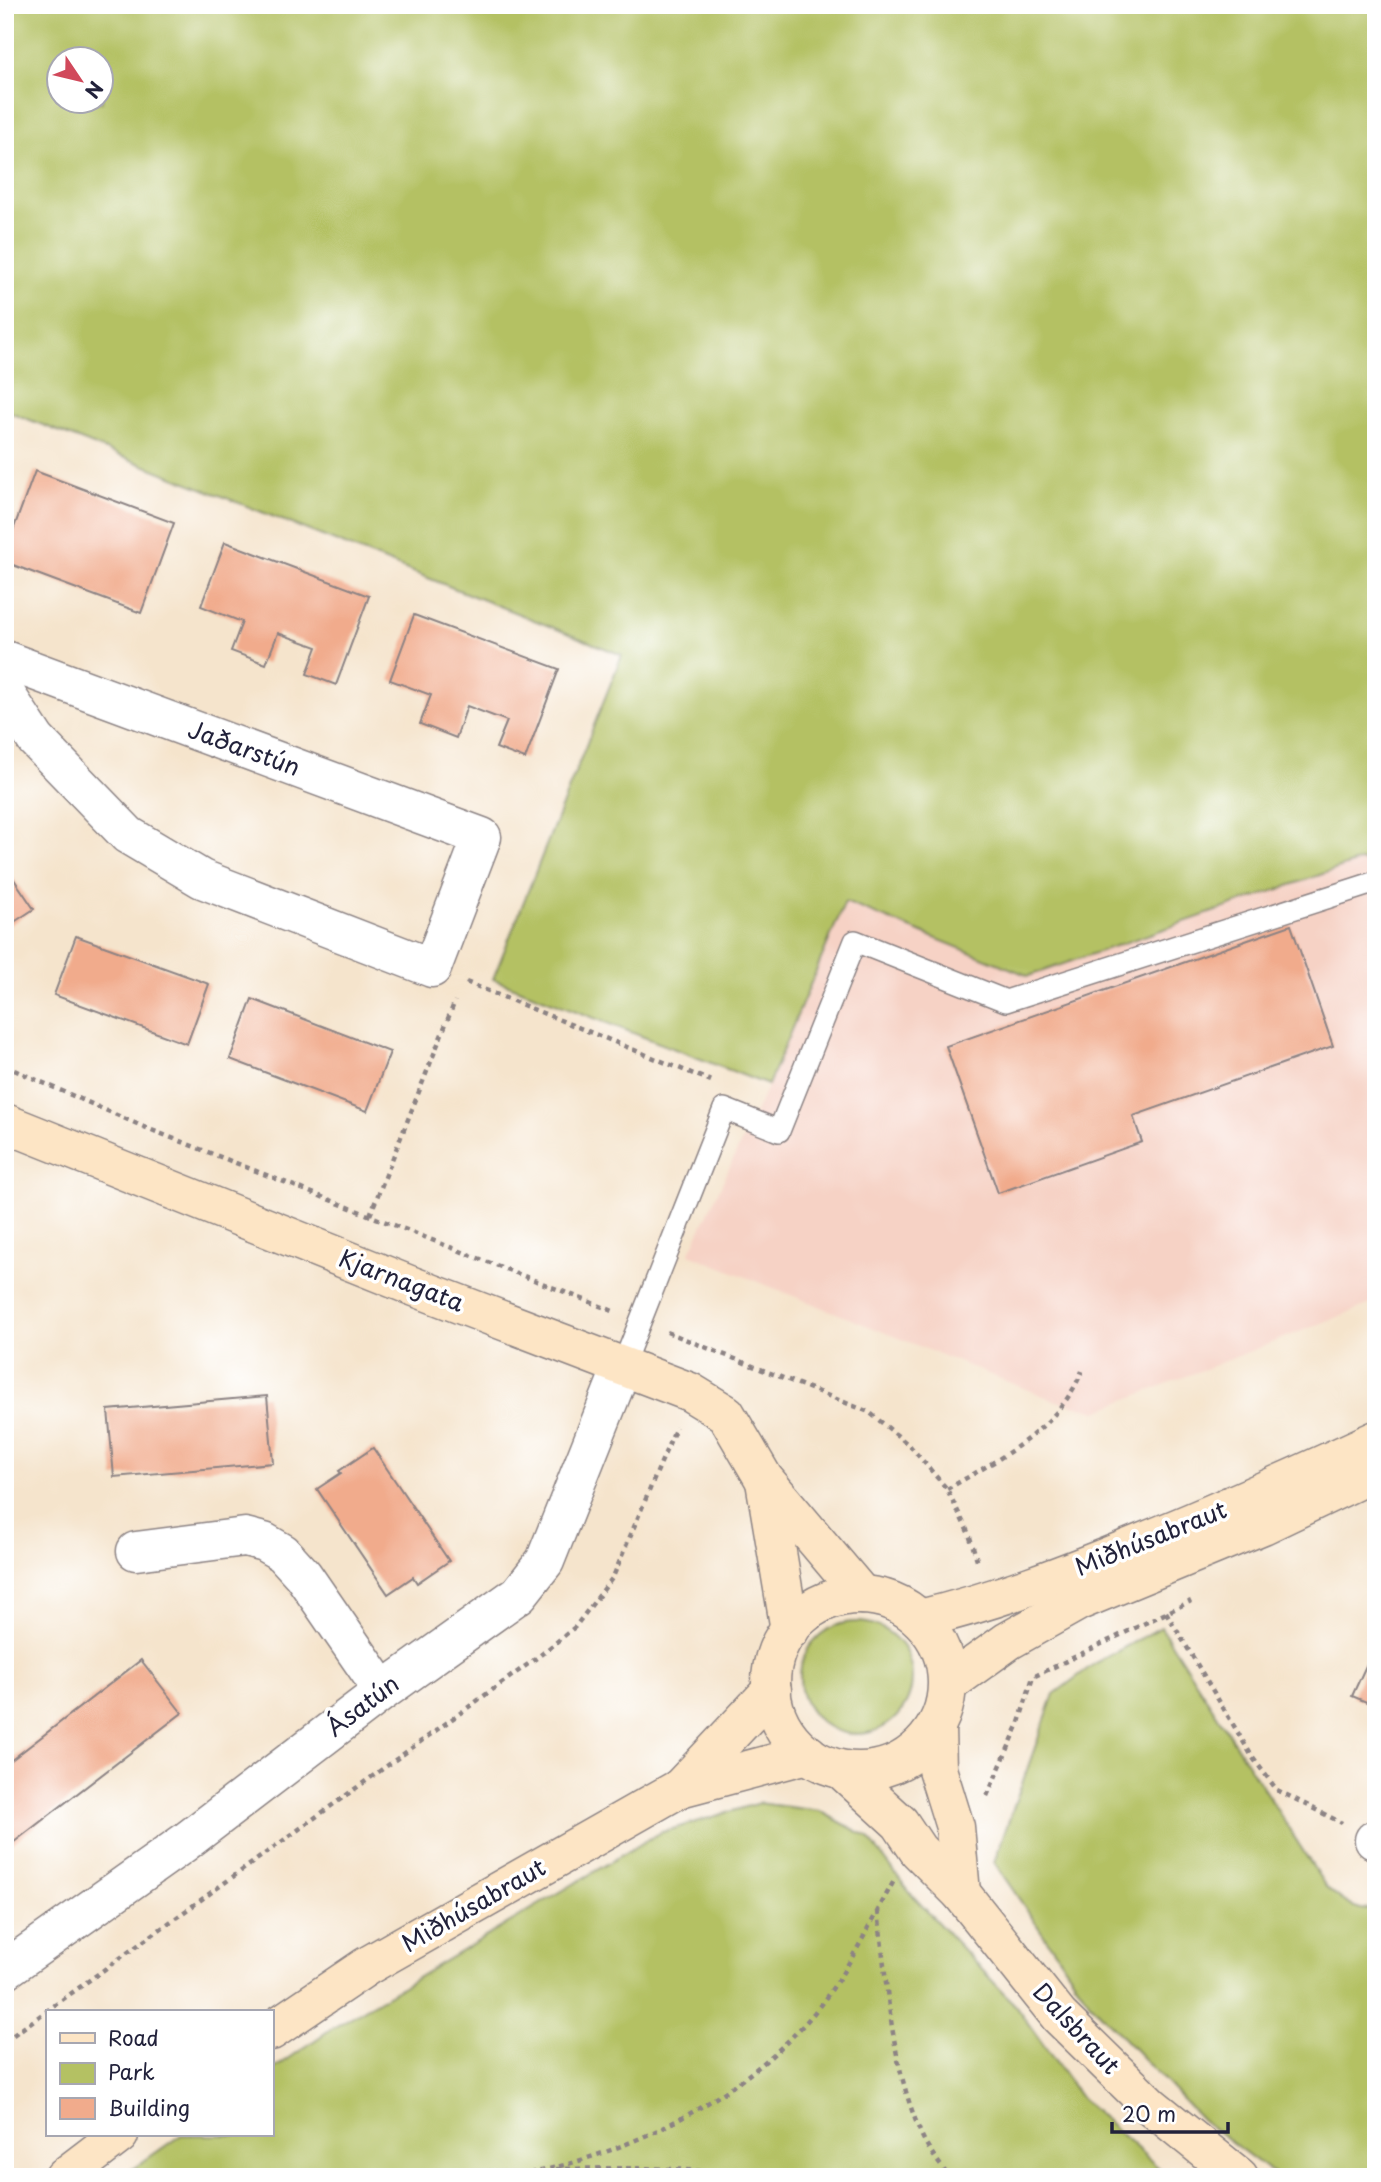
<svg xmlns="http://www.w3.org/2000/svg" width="1381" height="2182" viewBox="0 0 1381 2182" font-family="'Playpen Sans',sans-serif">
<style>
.built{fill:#f6d2c5}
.green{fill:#b4c163;stroke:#6b724f;stroke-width:2;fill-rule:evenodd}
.building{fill:#f1ab8c}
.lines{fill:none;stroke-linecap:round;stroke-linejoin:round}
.lane-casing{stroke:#8c8384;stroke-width:24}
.street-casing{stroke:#8c8384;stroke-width:41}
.secondary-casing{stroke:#8c8384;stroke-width:41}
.path{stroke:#8c8384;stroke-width:4.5;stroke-dasharray:5 5;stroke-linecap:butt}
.lane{stroke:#fff;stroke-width:21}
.street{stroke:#fff;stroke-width:38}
.secondary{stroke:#fde5c5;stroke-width:38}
.labels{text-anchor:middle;stroke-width:7;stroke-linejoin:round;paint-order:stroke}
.street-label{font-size:24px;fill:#22223b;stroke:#fff}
</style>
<rect width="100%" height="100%" fill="#fff"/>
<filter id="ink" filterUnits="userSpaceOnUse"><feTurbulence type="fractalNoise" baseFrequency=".0143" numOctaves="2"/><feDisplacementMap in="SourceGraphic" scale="14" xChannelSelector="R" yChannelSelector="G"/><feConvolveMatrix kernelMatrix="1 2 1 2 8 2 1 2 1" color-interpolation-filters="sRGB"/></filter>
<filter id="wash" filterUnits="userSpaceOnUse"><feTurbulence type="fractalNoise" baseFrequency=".00686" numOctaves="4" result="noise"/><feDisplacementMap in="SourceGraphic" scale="28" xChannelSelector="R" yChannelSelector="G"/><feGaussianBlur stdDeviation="1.57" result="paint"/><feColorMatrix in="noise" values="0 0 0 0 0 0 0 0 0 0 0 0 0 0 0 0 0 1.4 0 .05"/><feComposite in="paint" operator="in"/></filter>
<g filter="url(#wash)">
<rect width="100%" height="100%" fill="#f5e4cc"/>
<!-- built -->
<path class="built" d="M1360 861 1376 863V1302L1097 1411 1056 1401 689 1254 768 1085 845 901 1029 976Z"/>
<!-- green -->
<g class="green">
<path d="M5 5H1376V863L1360 861 1029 976 845 902 768 1085 493 979 622 655 5 410ZM60 60H102V102H60Z"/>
<circle cx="856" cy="1678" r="56"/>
<path d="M1161 1627 1326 1887C1339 1898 1358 1915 1376 1908V2177H1278L1202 2120 1090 2003 994 1862 1054 1694 1094 1664Z"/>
<path d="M759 1803 820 1811 868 1837 911 1894 1015 2005 1082 2099 1169 2177H121L181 2135H271V2071L328 2031 659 1833Z"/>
</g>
<g id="blocks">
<!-- building -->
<g class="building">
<path d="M35 471 174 523 141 613 5 562V552Z"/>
<path d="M225 542 369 596 336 685 307 674 317 647 278 633 266 664 231 651 242 622 201 606Z"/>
<path d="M414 615 559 669 525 759 496 748 507 721 467 706 456 738 420 724 431 695 390 680Z"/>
<path d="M5 866 34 909 5 928Z"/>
<path d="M1291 925 1333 1046 1133 1116 1142 1142 998 1193 946 1046Z"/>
<path d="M76 936 209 984 187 1044 54 995Z"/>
<path d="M252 999 390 1052 367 1111 230 1059Z"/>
<path d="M267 1396 273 1463 114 1477 108 1410Z"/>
<path d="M373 1448 449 1561 417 1583 413 1577 388 1594 317 1489 341 1473 339 1471Z"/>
<path d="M1376 1644V1706L1352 1696Z"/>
<path d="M141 1660 182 1713 5 1849V1765Z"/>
</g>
</g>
</g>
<g filter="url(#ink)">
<use href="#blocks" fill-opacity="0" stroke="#8c8384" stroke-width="2"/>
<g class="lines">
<defs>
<path id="lane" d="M623 1365 724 1109 779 1131 855 941 1006 1001 1376 882"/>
<g id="street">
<path d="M5 660 482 837 432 968 202 879 128 835 36 740 5 693"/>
<path d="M136 1551 245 1537 264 1542 283 1553 303 1575 383 1691"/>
<path d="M1374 1840H1376"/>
<path d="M5 1970 184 1843 383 1691 519 1594 545 1561 623 1365"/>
</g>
<g id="secondary">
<path d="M5 1123 407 1284 690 1392 726 1414 764 1479 862 1595"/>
<path d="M765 1481 790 1630"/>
<circle cx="859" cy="1683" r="88"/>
<path d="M920 1619C996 1601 1068 1573 1141 1543 1221 1511 1298 1476 1376 1440"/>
<path d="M948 1684 1008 1641 1079 1601 1263 1525 1376 1471"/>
<path d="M936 1727 937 1769 955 1827 961 1893"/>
<path d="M842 1770 900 1823 918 1850 961 1893 1059 2016 1151 2106 1239 2177"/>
<path d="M680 1788 772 1690"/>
<path d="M271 2031 367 1966 680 1788 808 1754"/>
<path d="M64 2177 119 2135"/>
</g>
</defs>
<!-- lane casing -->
<use href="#lane" class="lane-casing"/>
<!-- street casing -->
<use href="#street" class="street-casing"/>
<!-- secondary casing -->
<use href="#secondary" class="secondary-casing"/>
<!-- path -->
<g class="path">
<path d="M466 982 711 1081"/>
<path d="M5 1066 144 1127 613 1311"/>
<path d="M370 1215 455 1001"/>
<path d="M667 1332 869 1412 910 1446 947 1489 969 1534 978 1563"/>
<path d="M947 1489C998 1460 1059 1429 1082 1371"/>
<path d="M1166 1612 1253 1758 1277 1790 1342 1823"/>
<path d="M987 1796 1018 1726 1033 1677 1191 1601"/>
<path d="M878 1911C887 1986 891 2066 922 2136 929 2151 940 2164 949 2177"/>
<path d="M5 2041 538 1657 575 1627 613 1577 676 1427"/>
<path d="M556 2169C621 2168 685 2166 749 2177"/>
<path d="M490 2177C511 2174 533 2174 553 2168 648 2144 743 2093 808 2020 845 1978 868 1927 895 1879"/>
</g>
<!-- lane -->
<use href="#lane" class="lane"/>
<!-- street -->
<use href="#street" class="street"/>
<!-- secondary -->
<use href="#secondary" class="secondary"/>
</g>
</g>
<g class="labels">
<!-- street labels -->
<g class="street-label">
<text transform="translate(244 749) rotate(20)" y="8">Jaðarstún</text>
<text transform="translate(401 1281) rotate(21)" y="8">Kjarnagata</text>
<text transform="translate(1151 1539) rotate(-22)" y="8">Miðhúsabraut</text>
<text transform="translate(363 1706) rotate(-37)" y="8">Ásatún</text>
<text transform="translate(474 1906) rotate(-30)" y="8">Miðhúsabraut</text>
<text transform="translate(1076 2029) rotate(47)" y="8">Dalsbraut</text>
</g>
</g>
<!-- margin -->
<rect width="1381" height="2182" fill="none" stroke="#fff" stroke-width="28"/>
<!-- legend -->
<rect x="46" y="2010" width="228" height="126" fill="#ffffff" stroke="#a7a7b1" stroke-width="2"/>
<rect x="60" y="2033" width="35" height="10" fill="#fde5c5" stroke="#a7a7b1" stroke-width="2"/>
<text x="108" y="2046" font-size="21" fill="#22223b">Road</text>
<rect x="60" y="2063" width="35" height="21" fill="#b4c163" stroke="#a7a7b1" stroke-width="2"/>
<text x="108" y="2080" font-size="21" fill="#22223b">Park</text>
<rect x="60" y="2098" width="35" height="21" fill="#f1ab8c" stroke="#a7a7b1" stroke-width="2"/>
<text x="108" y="2116" font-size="21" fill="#22223b">Building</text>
<!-- north arrow -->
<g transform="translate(80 80) rotate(125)"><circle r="33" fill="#ffffff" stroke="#a7a7b1" stroke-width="2"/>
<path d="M0-5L12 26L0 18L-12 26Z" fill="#d1495b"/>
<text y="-10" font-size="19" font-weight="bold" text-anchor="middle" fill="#22223b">N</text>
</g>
<!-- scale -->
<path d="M1112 2122v10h116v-10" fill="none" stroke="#22223b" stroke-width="3.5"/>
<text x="1122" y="2122" font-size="21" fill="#22223b" stroke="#ffffff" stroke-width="5" paint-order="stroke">20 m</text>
</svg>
